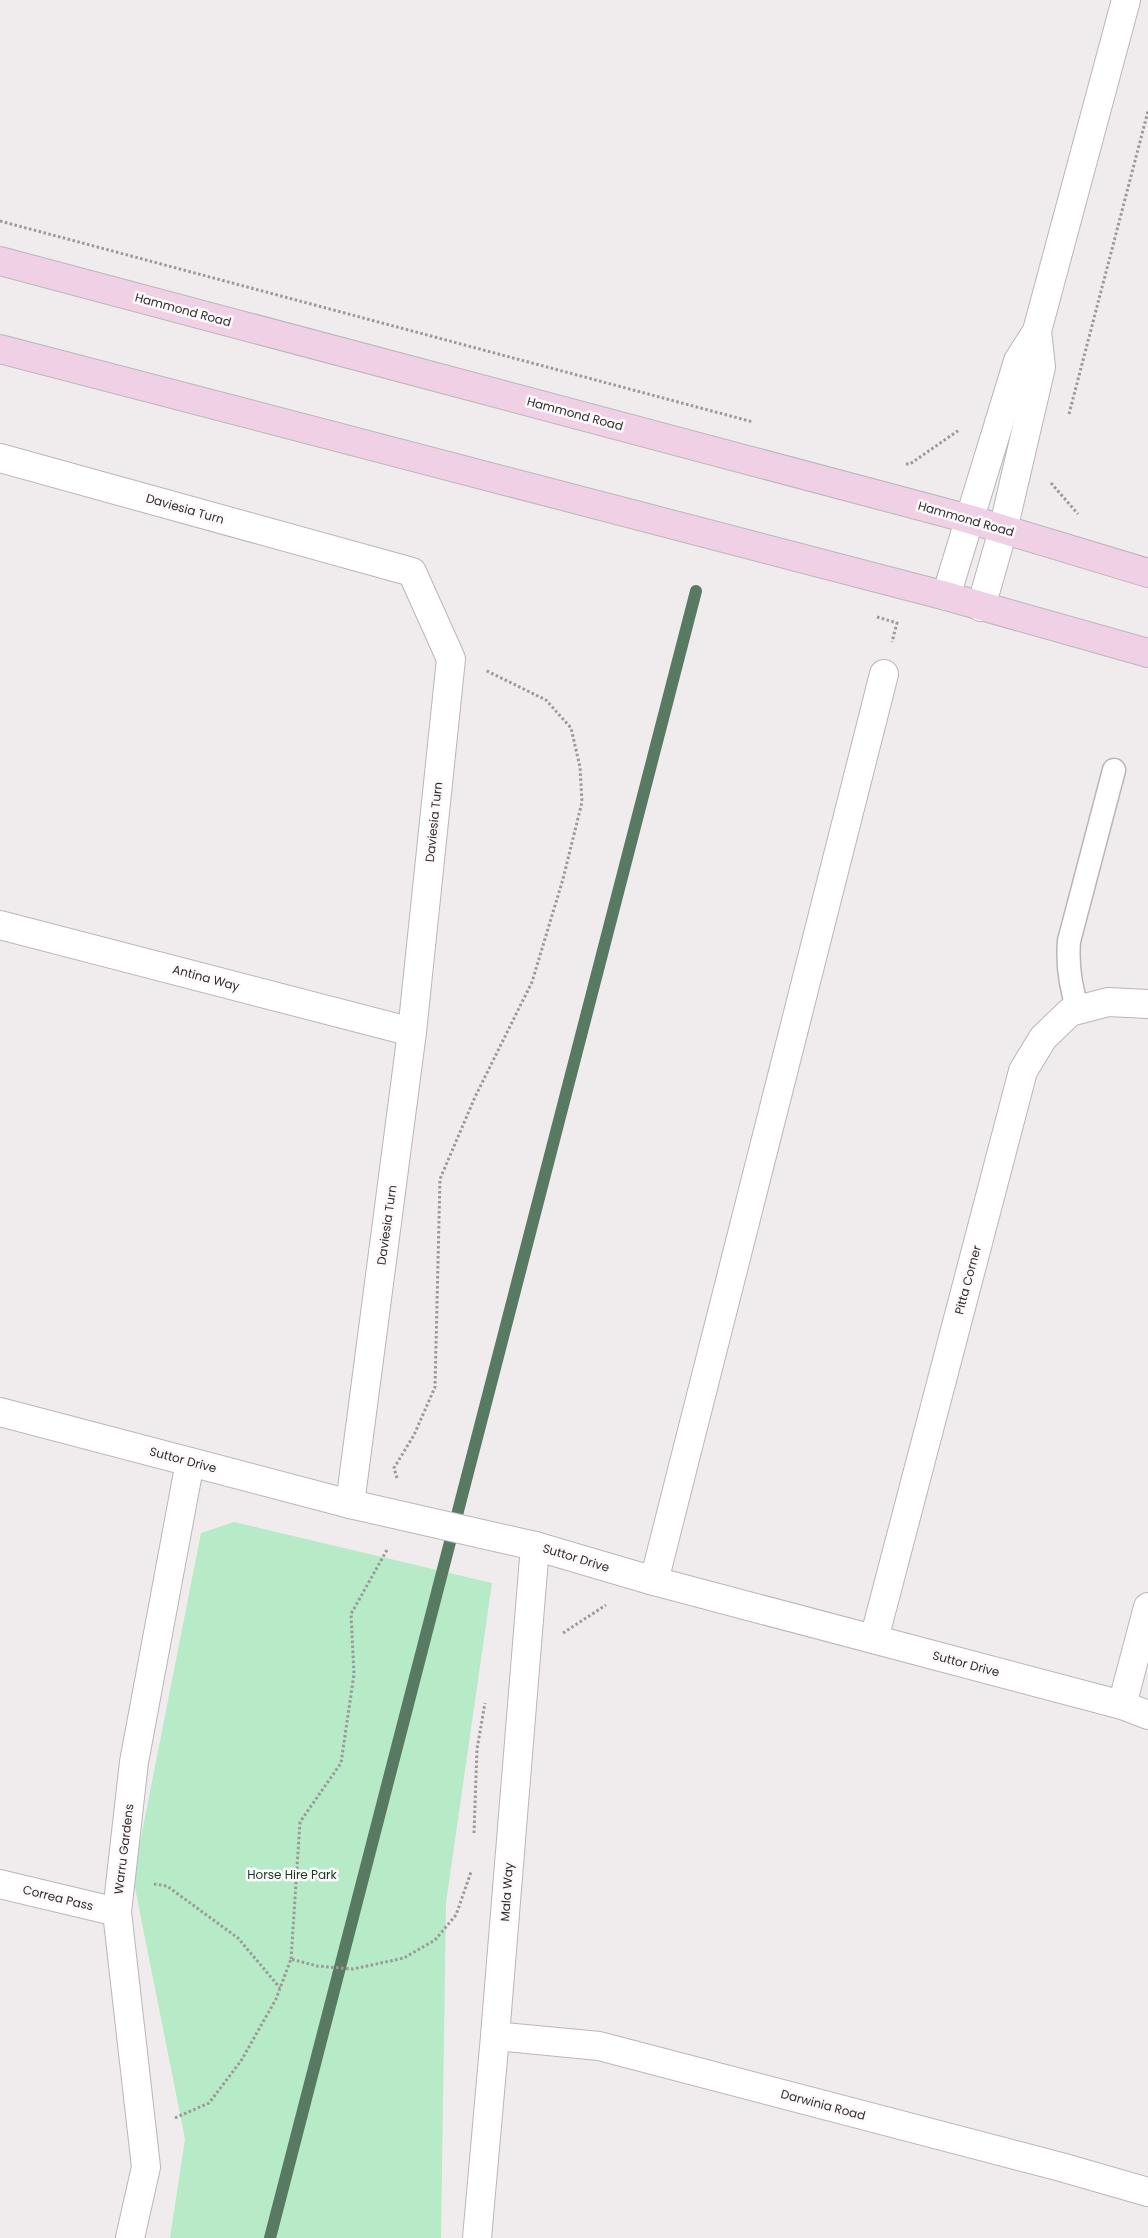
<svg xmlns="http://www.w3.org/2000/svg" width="1148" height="2238" viewBox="0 0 1148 2238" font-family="Poppins,sans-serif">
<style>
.green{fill:#b7eac6}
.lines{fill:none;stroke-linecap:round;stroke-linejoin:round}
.stream{stroke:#587a63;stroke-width:12}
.service-casing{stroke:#bab6b8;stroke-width:25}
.minor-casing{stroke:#bab6b8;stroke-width:30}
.secondary-casing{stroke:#bab6b8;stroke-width:30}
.path{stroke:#9b989a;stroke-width:3;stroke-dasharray:2.5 2.5;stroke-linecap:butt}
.service{stroke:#fff;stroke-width:22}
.minor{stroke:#fff;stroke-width:28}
.secondary{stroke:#efd0e4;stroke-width:28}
.labels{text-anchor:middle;stroke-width:5;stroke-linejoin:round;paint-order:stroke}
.street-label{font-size:12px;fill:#2f2d2e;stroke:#fdf9fb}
.park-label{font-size:12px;fill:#133b23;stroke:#fdf9fb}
</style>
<rect width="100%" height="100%" fill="#f0ecee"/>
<!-- green -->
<path class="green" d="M234 1522 492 1583 446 1903 441 2238H170L185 2139 133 1878 201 1533Z"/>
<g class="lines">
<!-- stream -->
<path class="stream" d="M270 2238 696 591"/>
<defs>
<path id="service" d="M1078 1010C1070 986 1067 966 1069 941L1114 770"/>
<g id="minor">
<path d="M0 458 412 572 451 659 412 1032 350 1504"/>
<path d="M946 596 1018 361 1037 331 1126 0"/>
<path d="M981 607 1003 530 1041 367 1037 331"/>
<path d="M0 925 412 1032"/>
<path d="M0 1412 350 1504 535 1546 654 1581 1122 1705 1148 1715"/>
<path d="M654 1581 884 674"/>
<path d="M874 1639 1023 1071 1043 1038 1070 1012 1108 1002 1148 1004"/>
<path d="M1122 1705 1148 1607"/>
<path d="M0 1884 117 1912"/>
<path d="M495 2036 599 2046 1061 2167 1148 2192"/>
<path d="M130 2238 146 2167 117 1912 134 1762 190 1462"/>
<path d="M477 2238 495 2036 535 1546"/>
</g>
<g id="secondary">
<path d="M0 261 969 519 1148 573"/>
<path d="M0 349 946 596 1148 653"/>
</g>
</defs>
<!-- service casing -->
<use href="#service" class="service-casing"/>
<!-- minor casing -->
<use href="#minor" class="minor-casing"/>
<!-- secondary casing -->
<use href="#secondary" class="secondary-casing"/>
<!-- path -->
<g class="path">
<path d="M0 221 753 422"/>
<path d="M1069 414 1148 111"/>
<path d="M906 464H910L959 430"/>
<path d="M1051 483 1078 514"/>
<path d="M877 617 897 623 892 642"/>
<path d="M397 1478 394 1468 414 1435 435 1387 440 1179 475 1097 532 982 563 879 582 802 580 767 571 728 546 700 485 670"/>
<path d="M563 1633 606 1605"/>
<path d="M474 1833 477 1749 485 1703"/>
<path d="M154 1884 167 1886 238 1938 280 1988"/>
<path d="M291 1959 300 1822 341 1763 354 1674 351 1614 388 1548"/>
<path d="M175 2118 209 2103 241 2061 276 1999 291 1959 317 1966 353 1969 404 1958 435 1940 456 1915 471 1872"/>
</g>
<!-- service -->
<use href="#service" class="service"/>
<!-- minor -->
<use href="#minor" class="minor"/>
<!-- secondary -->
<use href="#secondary" class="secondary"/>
</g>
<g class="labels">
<!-- street labels -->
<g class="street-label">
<text transform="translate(183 310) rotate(15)" y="4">Hammond Road</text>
<text transform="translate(575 414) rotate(15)" y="4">Hammond Road</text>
<text transform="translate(185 509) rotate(16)" y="4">Daviesia Turn</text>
<text transform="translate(966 519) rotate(16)" y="4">Hammond Road</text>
<text transform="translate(434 822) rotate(-84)" y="4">Daviesia Turn</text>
<text transform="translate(206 978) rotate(15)" y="4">Antina Way</text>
<text transform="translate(387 1225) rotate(-82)" y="4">Daviesia Turn</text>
<text transform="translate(968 1280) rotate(-75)" y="4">Pitta Corner</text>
<text transform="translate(183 1460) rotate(15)" y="4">Suttor Drive</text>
<text transform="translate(576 1558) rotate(17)" y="4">Suttor Drive</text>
<text transform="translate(966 1664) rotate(15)" y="4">Suttor Drive</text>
<text transform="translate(124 1849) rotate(-83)" y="4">Warru Gardens</text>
<text transform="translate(507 1892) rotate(-86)" y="4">Mala Way</text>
<text transform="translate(58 1898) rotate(14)" y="4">Correa Pass</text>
<text transform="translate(823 2105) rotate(15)" y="4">Darwinia Road</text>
</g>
<!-- park labels -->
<g class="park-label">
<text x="292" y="1879">Horse Hire Park</text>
</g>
</g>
</svg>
